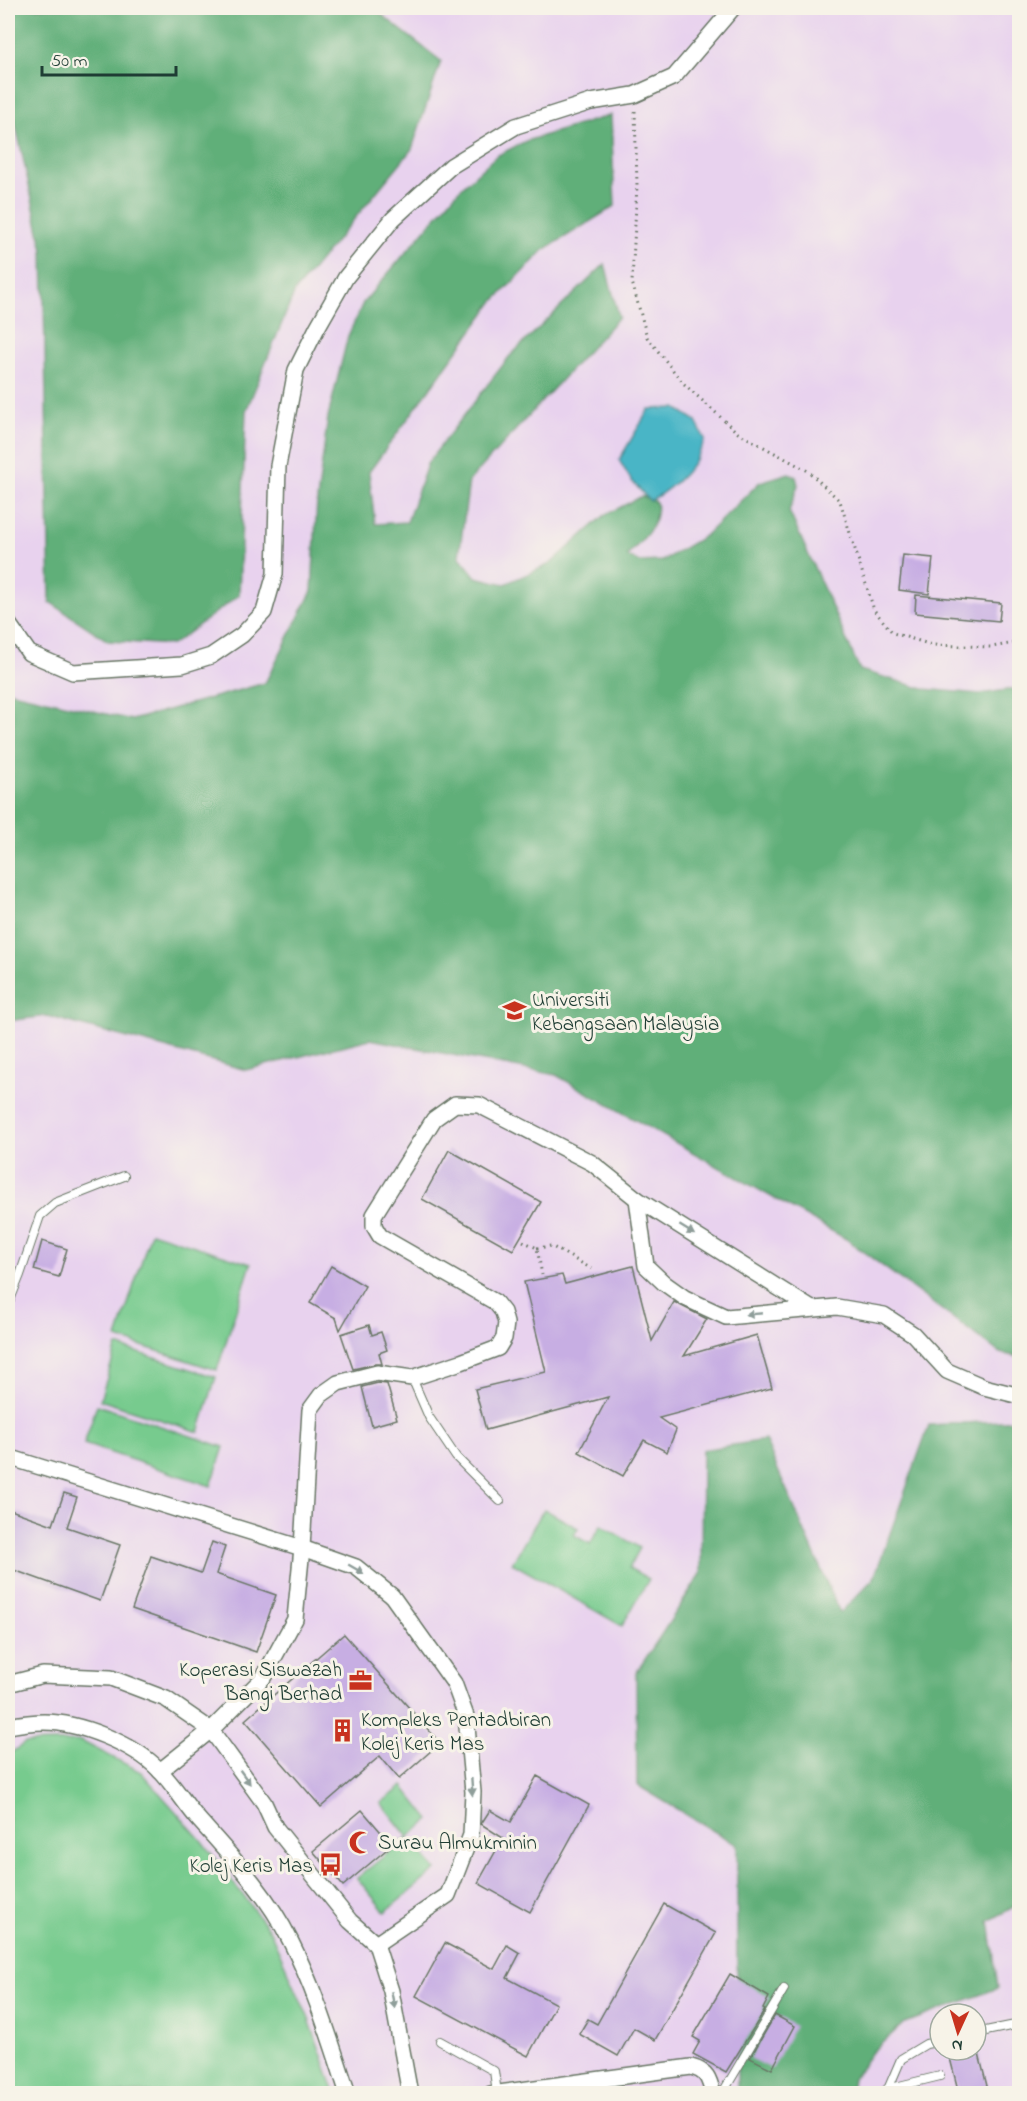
<svg xmlns="http://www.w3.org/2000/svg" width="1027" height="2101" viewBox="0 0 1027 2101" font-family="'Indie Flower',sans-serif">
<style>
.built{fill:#e8d2ee;fill-rule:evenodd}
.green{fill:#77cb8e;stroke:#4b8461;stroke-width:1.5}
.forest{fill:#61af79;stroke:#407656;stroke-width:1.5}
.water{fill:#4ab5c6;stroke:#34797d;stroke-width:1.5}
.building{fill:#c7aee3}
.lines{fill:none;stroke-linecap:round;stroke-linejoin:round}
.lane-casing{stroke:#687665;stroke-width:10}
.street-casing{stroke:#687665;stroke-width:18}
.path{stroke:#687665;stroke-width:3;stroke-dasharray:1.5 4.5;stroke-linecap:butt}
.lane{stroke:#fff;stroke-width:8}
.street{stroke:#fff;stroke-width:15}
.oneway{fill:#8f9e9a}
.labels{text-anchor:middle;stroke-width:6;stroke-linejoin:round;paint-order:stroke}
.poi-label{font-size:21px;fill:#1f3d34;stroke:#f7f3e8;text-anchor:start}
</style>
<rect width="100%" height="100%" fill="#f7f3e8"/>
<filter id="ink" filterUnits="userSpaceOnUse"><feTurbulence type="fractalNoise" baseFrequency=".0167" numOctaves="2"/><feDisplacementMap in="SourceGraphic" scale="12" xChannelSelector="R" yChannelSelector="G"/><feConvolveMatrix kernelMatrix="1 2 1 2 8 2 1 2 1" color-interpolation-filters="sRGB"/></filter>
<filter id="wash" filterUnits="userSpaceOnUse"><feTurbulence type="fractalNoise" baseFrequency=".008" numOctaves="4" result="noise"/><feDisplacementMap in="SourceGraphic" scale="24" xChannelSelector="R" yChannelSelector="G"/><feGaussianBlur stdDeviation="1.35" result="paint"/><feColorMatrix in="noise" values="0 0 0 0 0 0 0 0 0 0 0 0 0 0 0 0 0 1.4 0 .05"/><feComposite in="paint" operator="in"/></filter>
<g filter="url(#wash)">
<rect width="100%" height="100%" fill="#f0dfc0"/>
<!-- built -->
<path class="built" d="M8 8H1019V2093L8 2094ZM940 2014H976V2050H940Z"/>
<!-- green -->
<g class="green">
<path d="M151 1232 251 1264 217 1370 117 1338Z"/>
<path d="M117 1346 216 1377 199 1432 100 1400Z"/>
<path d="M97 1405 224 1447 211 1486 84 1444Z"/>
<path d="M544 1509 578 1528 574 1535 590 1544 601 1525 640 1548 629 1568 649 1579 622 1626 512 1563Z"/>
<path d="M81 1741 141 1772 201 1840 270 1931 309 2019 335 2093H8V1755L25 1743Z"/>
<path d="M403 1786 430 1820 408 1837 436 1870 385 1912 357 1878 408 1837 381 1803Z"/>
</g>
<!-- forest -->
<g class="forest">
<path d="M8 8H373L441 61 412 149 295 291 246 411 239 595 172 645 108 641 50 602 43 250 8 89Z"/>
<path d="M611 115 615 206 544 250 493 302 369 472 375 524 407 522 428 462 509 357 605 264 619 317 469 481 459 556 476 577 505 584 550 564 605 515 642 496 656 502C660 525 642 540 627 556L639 562 662 561 706 535 760 482 789 473 796 477 798 485 789 511 860 670 924 689 980 694 1019 688V1357L1000 1353 846 1239 556 1075 370 1039 246 1070 47 1016 8 1021V691L132 720 265 683 312 591 317 500 328 417 348 336 363 303 458 191 496 156 526 141Z"/>
<path d="M1019 1420 1020 1903 989 1921 998 1988 903 2024 872 2052 853 2079 851 2093H737V1845L637 1785 636 1673 701 1574 702 1450 765 1440 840 1613 874 1578 929 1425Z"/>
</g>
<!-- water -->
<path class="water" d="M676 408 695 420 705 439C696 466 674 487 650 501L631 480 619 460 649 409Z"/>
<g id="blocks">
<!-- building -->
<g class="building">
<path d="M903 555 933 558 929 594 899 590Z"/>
<path d="M916 595 1001 603 999 621 915 613Z"/>
<path d="M449 1150 541 1202 513 1250 422 1199Z"/>
<path d="M42 1241 67 1249 59 1277 34 1270Z"/>
<path d="M331 1266 365 1286 340 1330 336 1318 310 1303Z"/>
<path d="M633 1266 652 1341 674 1302 707 1319 684 1356 757 1335 772 1388 659 1418 676 1430 667 1452 644 1440 623 1476 579 1452 608 1397 486 1430 475 1389 546 1372 524 1282 562 1275 565 1284Z"/>
<path d="M369 1325 372 1335 381 1332 387 1350 379 1353 382 1364H375L353 1369 341 1334Z"/>
<path d="M378 1383 387 1384 397 1419 372 1426 362 1387Z"/>
<path d="M64 1493 77 1497 67 1527 120 1545 100 1601 8 1568V1509L53 1525Z"/>
<path d="M212 1542 225 1547 216 1574 276 1595 256 1652 132 1609 151 1556 201 1573Z"/>
<path d="M344 1634 440 1743 399 1779 380 1756 321 1807 245 1720Z"/>
<path d="M537 1776 589 1805 530 1912 478 1883 503 1838 481 1824 490 1810 511 1822Z"/>
<path d="M362 1810 392 1845 343 1886 313 1851Z"/>
<path d="M664 1904 716 1933 655 2040 634 2028 618 2056 579 2034 588 2019 597 2024Z"/>
<path d="M445 1943 494 1969 507 1945 520 1953 507 1978 556 2004 528 2056 416 1996Z"/>
<path d="M730 1974 769 1997 763 2009 765 2010 726 2072 693 2054 700 2041 693 2037Z"/>
<path d="M775 2015 795 2026 772 2069 750 2058Z"/>
<path d="M948 2050H978L989 2094H959Z"/>
</g>
</g>
</g>
<g filter="url(#ink)">
<use href="#blocks" fill-opacity="0" stroke="#687665" stroke-width="1.5"/>
<g class="lines">
<defs>
<g id="lane">
<path d="M8 1305 20 1275 40 1216 55 1203 124 1176"/>
<path d="M412 1378 429 1417 456 1457 500 1501"/>
<path d="M976 2033 1020 2024"/>
<path d="M440 2041 494 2071 497 2093"/>
<path d="M887 2089 940 2076"/>
<path d="M722 2094 784 1989"/>
<path d="M886 2094 901 2059 926 2044 940 2041"/>
</g>
<g id="street">
<path d="M8 623 29 653 73 672 182 665 211 656 242 635 264 612 275 574 278 466 296 370 317 328 346 277 393 219 451 166 516 126 591 102 634 95 674 77 733 8"/>
<path d="M637 1199 646 1266 664 1283 685 1298 726 1317 837 1307 884 1315 913 1334 947 1371 984 1387 1020 1396"/>
<path d="M8 1457 302 1548 356 1567 392 1596 454 1683 466 1716 473 1792 471 1835 448 1895 376 1944"/>
<path d="M8 1684 43 1675 111 1678 166 1699 211 1730 264 1803 275 1827 350 1921 376 1944 391 1991 410 2094"/>
<path d="M8 1726C19 1724 32 1722 44 1722 79 1722 135 1744 159 1770 174 1785 185 1804 199 1820 232 1857 268 1895 290 1940 315 1989 331 2042 348 2094"/>
<path d="M160 1771 211 1730 263 1678 295 1619 302 1548 310 1410 321 1395 338 1383 377 1373 412 1378 461 1362 498 1348 504 1338 506 1323 503 1312 495 1302 380 1236 374 1226V1215L434 1119 455 1104 479 1105 592 1163 637 1199 812 1309"/>
<path d="M491 2094 691 2067C707 2071 709 2078 713 2094"/>
</g>
</defs>
<!-- lane casing -->
<use href="#lane" class="lane-casing"/>
<!-- street casing -->
<use href="#street" class="street-casing"/>
<!-- path -->
<g class="path">
<path d="M635 111 637 185 632 282 647 337 683 383 738 433 808 471 840 501 874 610 893 633 932 645 992 647 1020 642"/>
<path d="M523 1241 537 1248 542 1275"/>
<path d="M537 1248 551 1246 592 1269"/>
</g>
<!-- lane -->
<use href="#lane" class="lane"/>
<!-- street -->
<use href="#street" class="street"/>
</g>
<!-- one-way arrows -->
<defs><path id="oneway-solid" d="M-6-.8H1V-3.2L6.5 0L1 3.2V.8H-6Z" transform="scale(1.5)"/></defs>
<g class="oneway">
<use href="#oneway-solid" transform="translate(687 1230) rotate(32)"/>
<use href="#oneway-solid" transform="translate(754 1314) rotate(175)"/>
<use href="#oneway-solid" transform="translate(356 1569) rotate(30)"/>
<use href="#oneway-solid" transform="translate(245 1777) rotate(54)"/>
<use href="#oneway-solid" transform="translate(472 1787) rotate(86)"/>
<use href="#oneway-solid" transform="translate(393 2000) rotate(79)"/>
</g>
</g>
<!-- icons -->
<defs>
<symbol id="university-bare" viewBox="-9 -9 18 18"><path d="M0-5L7-2L0 1L-7-2ZM-4 1L0 2.5L4 1V4Q0 6-4 4Z" fill="#c8321e" stroke="#f7f3e8" stroke-width="2.5" paint-order="stroke"/></symbol>
<symbol id="office-bare" viewBox="-9 -9 18 18"><path d="M-6-3h4V-5.5h4V-3h4V5H-6ZM-1-4.5V-3h2v-1.5ZM-6 0V1H6V0Z" fill="#c8321e" stroke="#f7f3e8" stroke-width="2.5" paint-order="stroke"/></symbol>
<symbol id="building-bare" viewBox="-9 -9 18 18"><path d="M-4-6H4V6H1V3H-1V6H-4ZM-2.5-4.3h1.7v1.8h-1.7ZM.8-4.3h1.7v1.8H.8ZM-2.5-1h1.7V.8h-1.7ZM.8-1h1.7V.8H.8Z" fill="#c8321e" stroke="#f7f3e8" stroke-width="2.5" paint-order="stroke"/></symbol>
<symbol id="mosque-bare" viewBox="-9 -9 18 18"><path d="M3.5-4.9A6 6 0 1 0 3.5 4.9A5 5 0 1 1 3.5-4.9Z" fill="#c8321e" stroke="#f7f3e8" stroke-width="2.5" paint-order="stroke"/></symbol>
<symbol id="bus-bare" viewBox="-9 -9 18 18"><path d="M-5-6H5V4H4V6H2V4H-2V6H-4V4H-5ZM-3.5-4V0h7V-4ZM-3.5 1.2v1.5H-2V1.2ZM2 1.2v1.5H3.5V1.2Z" fill="#c8321e" stroke="#f7f3e8" stroke-width="2.5" paint-order="stroke"/></symbol>
</defs>
<g fill-rule="evenodd">
<use href="#university-bare" x="498" y="994" width="33" height="33"/>
<use href="#office-bare" x="344" y="1664" width="33" height="33"/>
<use href="#building-bare" x="326" y="1714" width="33" height="33"/>
<use href="#mosque-bare" x="344" y="1826" width="33" height="33"/>
<use href="#bus-bare" x="314" y="1848" width="33" height="33"/>
</g>
<g class="labels">
<!-- poi labels -->
<g class="poi-label">
<text x="532" y="1006">Universiti<tspan x="532" dy="24">Kebangsaan Malaysia</tspan></text>
<text x="342" y="1676" text-anchor="end">Koperasi Siswazah<tspan x="342" dy="24">Bangi Berhad</tspan></text>
<text x="361" y="1726">Kompleks Pentadbiran<tspan x="361" dy="24">Kolej Keris Mas</tspan></text>
<text x="378" y="1849">Surau Almukminin</text>
<text x="313" y="1872" text-anchor="end">Kolej Keris Mas</text>
</g>
</g>
<!-- margin -->
<rect width="1027" height="2101" fill="none" stroke="#f7f3e8" stroke-width="30"/>
<!-- north arrow -->
<g transform="translate(958 2032) rotate(184)"><circle r="28" fill="#f7f3e8" stroke="#a1aaa0" stroke-width="1.5"/>
<path d="M0-4.5L10 22L0 15L-10 22Z" fill="#c8321e"/>
<text y="-9" font-size="16" font-weight="bold" text-anchor="middle" fill="#1f3d34">N</text>
</g>
<!-- scale -->
<path d="M42 66v9h134v-9" fill="none" stroke="#1f3d34" stroke-width="3"/>
<text x="51" y="66" font-size="18" fill="#1f3d34" stroke="#f7f3e8" stroke-width="4.5" paint-order="stroke">50 m</text>
</svg>
